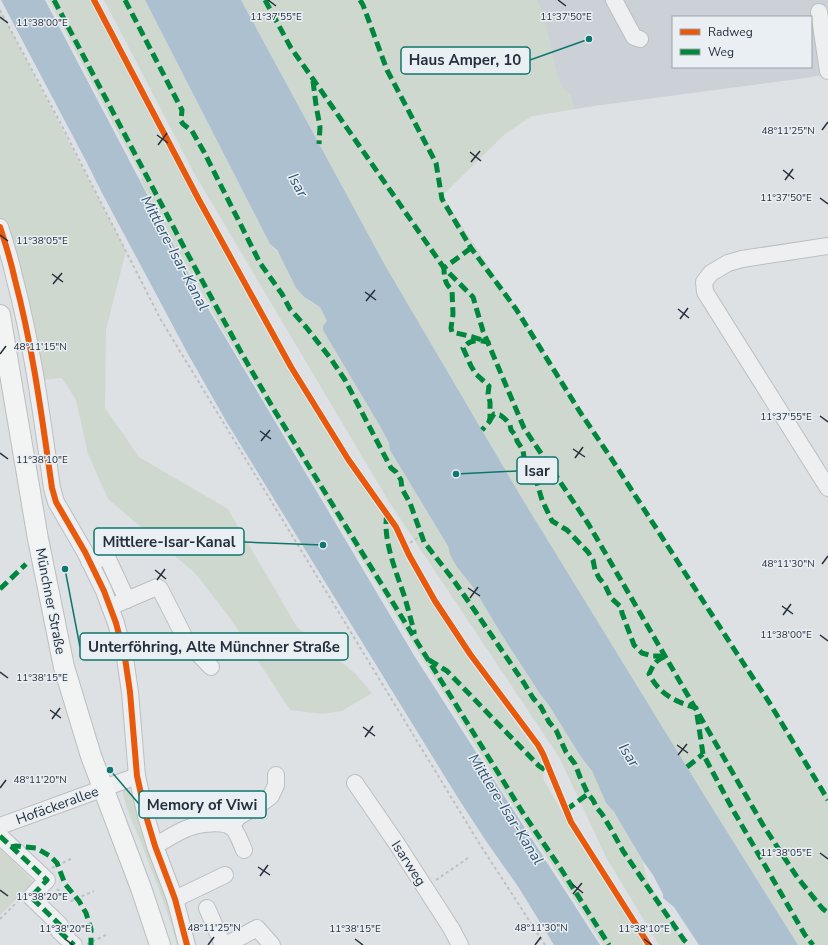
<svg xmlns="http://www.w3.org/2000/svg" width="828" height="945" viewBox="0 0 828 945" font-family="'Nunito Sans',sans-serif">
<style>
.built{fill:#cbd1d7;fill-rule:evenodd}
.green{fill:#cfd8ce}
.water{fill:#acc0cf}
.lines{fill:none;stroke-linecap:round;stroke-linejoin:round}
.minor-casing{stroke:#bcbfc1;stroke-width:18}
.major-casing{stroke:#babec1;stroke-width:22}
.path{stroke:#bdc0c3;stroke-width:2;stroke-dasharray:3 3;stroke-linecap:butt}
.minor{stroke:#edeff0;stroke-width:16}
.major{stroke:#f2f4f4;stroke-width:20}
.quiet{stroke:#00873e;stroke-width:5;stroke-dasharray:10 5;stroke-linecap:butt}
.cycleway-casing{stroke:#eaeff4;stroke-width:8}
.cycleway{stroke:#e8590c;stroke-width:6}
.ticks{fill:none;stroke:#25303c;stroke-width:1.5}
.labels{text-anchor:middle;stroke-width:3;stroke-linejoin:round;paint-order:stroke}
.street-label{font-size:14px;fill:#25303c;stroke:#eaeff4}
.water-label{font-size:15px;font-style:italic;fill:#30536f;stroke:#eaeff4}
.ticks-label{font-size:10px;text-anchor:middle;fill:#25303c;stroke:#eaeff4;stroke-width:3;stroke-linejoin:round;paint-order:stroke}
.leader{fill:none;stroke:#0f766e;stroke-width:1.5}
.callout-dot{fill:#0f766e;stroke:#eaeff4;stroke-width:1.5}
.callout{fill:#eaeff4;stroke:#0f766e;stroke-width:1.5}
.callout-label{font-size:15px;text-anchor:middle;font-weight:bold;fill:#25303c}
</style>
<rect width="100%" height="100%" fill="#dee1e3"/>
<!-- built -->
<path class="built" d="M471 0H828V74L806 78 594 106 532 116ZM673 17H811V67H673Z"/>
<!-- green -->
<g class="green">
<path d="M49 0H90L210 228 263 324 318 418 348 465 373 501 383 516 393 529 407 559 413 570 470 661 536 750 541 758 544 780 580 843 612 891 645 945H603L560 877 502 789 313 480 221 327 173 241 140 179 143 178 116 129Z"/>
<path d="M104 0H145L270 244C286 258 288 282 304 297 308 301 315 304 320 307L389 443 391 450 448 546 450 555 457 567 473 587 500 632 540 694 548 704 581 757 592 771 606 803 614 812 643 861 647 879 685 945H659L607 859 559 757 389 502 194 173Z"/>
<path d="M241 0H537L543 12 558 78 562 87 571 95 574 109 532 116 505 134 442 196 501 285 828 796V945H798L706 798 523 500 386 267Z"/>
<path d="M0 10 126 251 106 330 105 408 139 457 228 509 297 627 356 674 372 693 342 711 322 714 290 710 230 618 195 573 108 499 88 454 76 400 62 378 41 380 0 227Z"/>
<path d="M122 788C128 788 132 792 136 797L181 945H177C168 910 154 877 141 843 134 825 125 807 122 788Z"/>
<path d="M0 848 34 882 0 915Z"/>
</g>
<!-- water -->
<g class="water">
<path d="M1 0H45L200 295 415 657 600 945H554L519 888 486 841 458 798 226 421 188 354 101 191 86 161Z"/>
<path d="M145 0H241L386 267 523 500 706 798 798 945H699L674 907 663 898V894L653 875 643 861 614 812 606 803 592 771 581 757 548 704 540 694 500 632 473 587 457 567 450 555 448 546 390 450 389 443 380 426 323 330V326L327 321 320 307 304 297 296 288 277 250 270 244Z"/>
</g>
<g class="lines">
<defs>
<g id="minor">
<path d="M614 0 634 37 640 39"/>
<path d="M819 12 828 71"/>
<path d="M0 227C6 245 11 262 15 280 33 348 42 418 52 488L56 502 85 552 104 591 116 623 125 658 130 692 137 776 146 816 155 846 175 899 187 945"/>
<path d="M828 246 742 259 728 263 711 273 704 282 705 292 828 488"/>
<path d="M89 561 107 557 127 600"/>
<path d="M110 607 157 587 160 589 187 642 211 667"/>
<path d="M355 783 397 844 451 928 460 945"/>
<path d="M0 826 137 776"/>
<path d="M231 827 238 817 263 802 271 796 276 785V775"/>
<path d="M0 836 47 880 31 897 60 925 59 931 74 945"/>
<path d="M155 846C165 840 177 832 188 828 198 824 224 820 233 828 238 834 241 843 244 850"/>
<path d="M175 899 225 875"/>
<path d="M207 908 223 945"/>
<path d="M226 945 257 928 272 945"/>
</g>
<path id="major" d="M0 315 38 539 64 667 91 756 141 888 160 945"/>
</defs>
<!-- minor casing -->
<use href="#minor" class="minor-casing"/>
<!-- major casing -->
<use href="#major" class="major-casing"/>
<!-- path -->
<g class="path">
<path d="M0 10 62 126 161 320 479 843 545 945"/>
<path d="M405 546 416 539 422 535"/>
<path d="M52 868 73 858"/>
<path d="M436 880 468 858"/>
<path d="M57 889 71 901 94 891"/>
<path d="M0 919 19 900"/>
<path d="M87 944 108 934"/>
</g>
<!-- minor -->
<use href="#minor" class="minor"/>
<!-- major -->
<use href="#major" class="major"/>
<!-- quiet -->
<g class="quiet">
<path d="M54 0 186 251 242 354 273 408 414 637 523 813 561 869 609 945"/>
<path d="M125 0 182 110 181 121 183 124 192 131 204 152 260 263 282 294 290 309 306 327 331 359 345 380 391 468 396 472 401 480 402 489 410 503 424 542 452 578 475 611 524 683 533 698 541 707 549 722 556 730 566 752 575 764 580 777 588 794 593 800 597 808 602 814 611 829 623 851 684 940 689 945"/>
<path d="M265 0 291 48 313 79 444 268 473 297 483 331 524 428 589 525 763 825 797 877 822 908 828 913"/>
<path d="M360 0 363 5 387 70 436 163 442 199 471 248 516 309 580 412 611 458 734 649 769 702 828 800"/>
<path d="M313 81 316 105 320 127 319 144"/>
<path d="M471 248 444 268C444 278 445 284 452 290L453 314 451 328 452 332 473 337 488 342C478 340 470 339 463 348L471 366 476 374 489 386 488 394 490 402V418L489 422 482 430"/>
<path d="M489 422 494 414 500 415 504 418 507 421 510 425 511 430 516 436 517 441 523 450 524 458 536 468 537 483 542 500 552 521 567 530 588 552 593 560 595 570 599 578 605 585 611 598 621 607 622 613 634 645 642 653 652 656H666C655 660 654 664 649 674 659 694 676 702 696 708L703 754 733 810 805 935 813 945"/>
<path d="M387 514C382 539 397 574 405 598 408 609 411 620 414 631V634"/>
<path d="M0 589 26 564"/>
<path d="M429 660 447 671 539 766 550 773"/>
<path d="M687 767 703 754"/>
<path d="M566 810 588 794"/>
<path d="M0 836 47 880 31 897 60 925 59 931 74 945"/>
<path d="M11 847 16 846 36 848 50 856 57 863 65 884 79 901 86 913 91 929V945"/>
</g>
<defs>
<g id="cycleway">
<path d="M94 0 199 200 291 367 348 459 396 527 409 555 435 601 470 654 538 745 543 754 571 822 649 945"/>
<path d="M0 227C6 245 11 262 15 280 33 348 42 418 52 488L56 502 85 552 104 591 116 623 125 658 130 692 137 776 146 816 155 846 175 899 187 945"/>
</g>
</defs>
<!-- cycleway casing -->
<use href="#cycleway" class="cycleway-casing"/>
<!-- cycleway -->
<use href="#cycleway" class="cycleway"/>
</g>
<!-- ticks -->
<path class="ticks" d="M268 0 276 6M558 0 566 6M0 17 8 23M822 130 828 122M157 135 168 143M158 145 167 133M470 152 481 161M471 162 480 151M783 170 794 179M785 180 793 169M820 198 828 204M0 235 8 241M52 274 63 282M53 284 62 273M365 292 376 300M366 301 375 290M678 309 689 318M680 319 688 308M0 354 6 346M820 416 828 422M260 431 271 439M261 441 270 430M573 449 585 457M0 453 8 459M575 458 583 447M822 564 828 556M155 570 166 579M157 580 165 569M468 588 480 596M470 598 478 587M782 606 793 614M783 615 791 604M820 635 828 641M0 672 8 678M50 710 61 718M52 719 60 708M363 727 375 736M365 737 373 726M677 745 688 753M678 755 687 744M0 788 6 780M820 853 828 859M258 867 270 875M260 876 268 865M572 884 583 893M0 890 8 896M573 894 582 883M65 939 73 945M355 939 363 945M644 939 652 945M208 945 214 937M535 945 541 937"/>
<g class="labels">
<!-- street labels -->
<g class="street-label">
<text transform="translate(51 601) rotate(79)" y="5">Münchner Straße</text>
<text transform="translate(57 805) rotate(-20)" y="5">Hofäckerallee</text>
<text transform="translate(409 863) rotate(57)" y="5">Isarweg</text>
</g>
<!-- water labels -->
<g class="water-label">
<text transform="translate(298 185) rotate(61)" y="5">Isar</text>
<text transform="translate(175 253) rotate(62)" y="5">Mittlere-Isar-Kanal</text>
<text transform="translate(629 755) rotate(58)" y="5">Isar</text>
<text transform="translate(506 809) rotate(58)" y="5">Mittlere-Isar-Kanal</text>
</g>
</g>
<g class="ticks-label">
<text x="276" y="20">11°37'55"E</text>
<text x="566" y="20">11°37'50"E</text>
<text x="42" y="26">11°38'00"E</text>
<text x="788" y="134">48°11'25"N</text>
<text x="786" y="201">11°37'50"E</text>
<text x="42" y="244">11°38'05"E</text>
<text x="40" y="350">48°11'15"N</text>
<text x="786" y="420">11°37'55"E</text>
<text x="42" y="463">11°38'10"E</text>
<text x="788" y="567">48°11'30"N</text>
<text x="786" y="638">11°38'00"E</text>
<text x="42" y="681">11°38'15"E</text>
<text x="40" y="783">48°11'20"N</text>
<text x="786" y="856">11°38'05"E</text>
<text x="42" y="900">11°38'20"E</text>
<text x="214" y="931">48°11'25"N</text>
<text x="541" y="931">48°11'30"N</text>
<text x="65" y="932">11°38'20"E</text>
<text x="355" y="932">11°38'15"E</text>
<text x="644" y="932">11°38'10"E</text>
</g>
<!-- callouts -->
<path class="leader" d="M589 39L530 60M456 474L517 471M323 545L244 542M65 569L80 647M110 770L139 804"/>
<g class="callout-dot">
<circle cx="589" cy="39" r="4"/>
<circle cx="456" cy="474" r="4"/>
<circle cx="323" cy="545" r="4"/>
<circle cx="65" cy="569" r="4"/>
<circle cx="110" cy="770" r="4"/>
</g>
<g class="callout">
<rect x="401" y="47" width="129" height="27" rx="4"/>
<rect x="517" y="457" width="41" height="27" rx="4"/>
<rect x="94" y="528" width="150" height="27" rx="4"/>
<rect x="80" y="633" width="268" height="27" rx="4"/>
<rect x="139" y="791" width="127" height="27" rx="4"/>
</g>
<g class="callout-label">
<text x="465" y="65">Haus Amper, 10</text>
<text x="537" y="476">Isar</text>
<text x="169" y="547">Mittlere-Isar-Kanal</text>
<text x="214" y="652">Unterföhring, Alte Münchner Straße</text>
<text x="202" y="810">Memory of Viwi</text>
</g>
<!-- legend -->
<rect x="672" y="16" width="140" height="52" fill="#eaeff4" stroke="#9ba3aa"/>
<rect x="680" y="29" width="20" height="6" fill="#e8590c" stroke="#9ba3aa"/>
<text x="708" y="36" font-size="12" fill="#25303c">Radweg</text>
<rect x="680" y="49" width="20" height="6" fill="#00873e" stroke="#9ba3aa"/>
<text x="708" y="56" font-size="12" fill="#25303c">Weg</text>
</svg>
